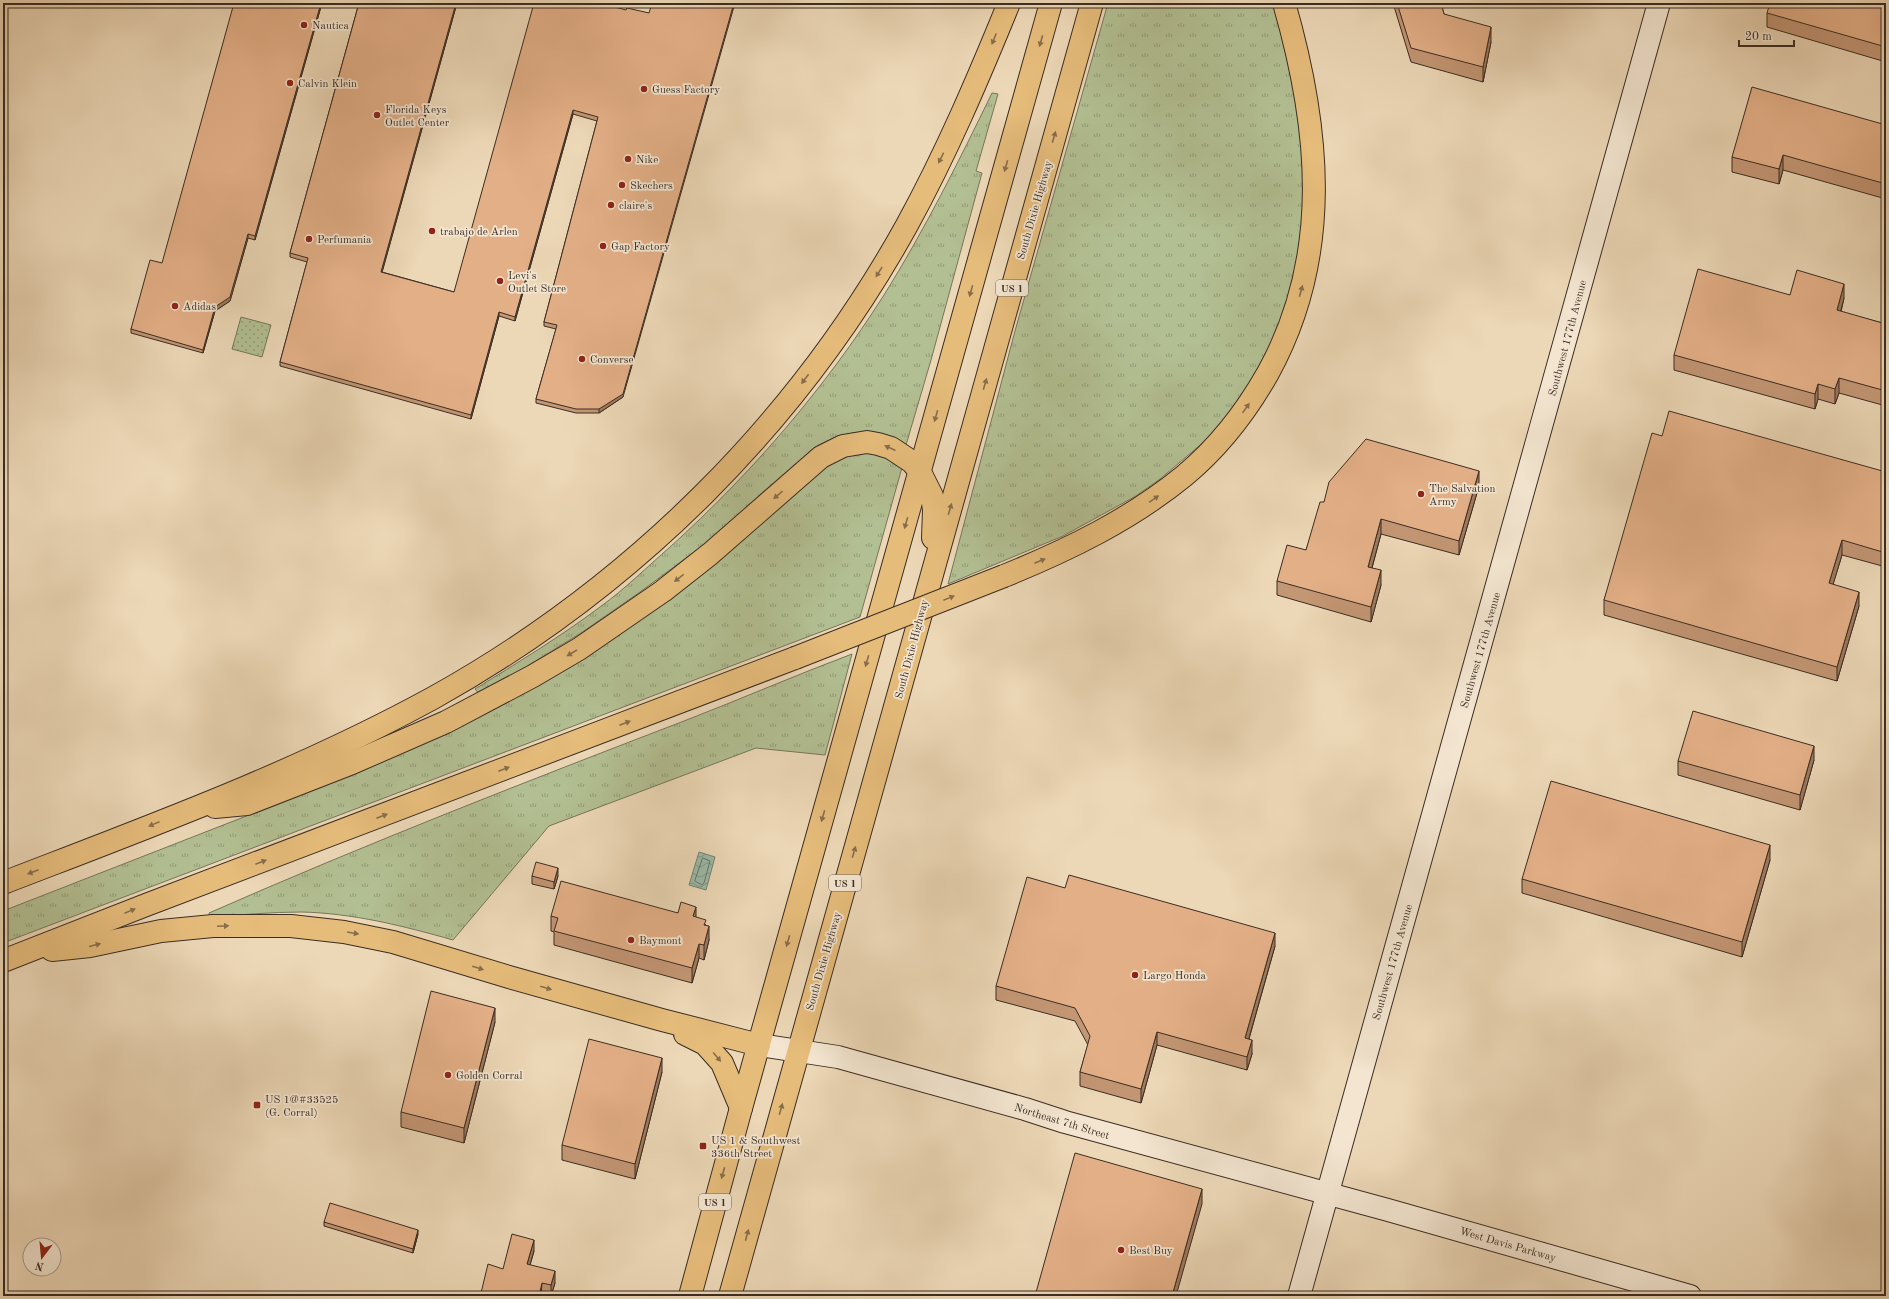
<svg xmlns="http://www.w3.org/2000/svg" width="1889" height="1299" viewBox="0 0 1889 1299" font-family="'Old Standard TT',serif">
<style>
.grass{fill:url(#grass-tufts);stroke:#76765a}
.park{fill:url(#park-dots);stroke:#76765a}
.water{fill:url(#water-waves);stroke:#748273}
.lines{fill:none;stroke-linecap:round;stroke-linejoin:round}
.shore{stroke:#6a7466;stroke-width:1}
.secondary-casing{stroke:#3b2d23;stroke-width:24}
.highway-casing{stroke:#3b2d23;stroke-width:24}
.secondary{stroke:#f3e5d0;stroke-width:22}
.highway{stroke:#e6bc7b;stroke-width:22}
.highway-bridge-casing{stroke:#3b2d23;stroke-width:24;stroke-linecap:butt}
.highway-bridge{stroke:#e6bc7b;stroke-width:22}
.wall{fill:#c39674;stroke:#3b2d23}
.shaded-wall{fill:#9f7a5e;stroke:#3b2d23}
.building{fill:#e3af87;stroke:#3b2d23}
.oneway{fill:#886d4b}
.poi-dot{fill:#8f2418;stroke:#f3e5d0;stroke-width:1.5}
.labels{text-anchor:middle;stroke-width:3.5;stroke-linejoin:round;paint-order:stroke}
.shield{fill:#f3e5d0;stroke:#726457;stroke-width:1}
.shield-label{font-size:10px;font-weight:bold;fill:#3b2d23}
.poi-label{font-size:11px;fill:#3b2d23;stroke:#f3e5d0;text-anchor:start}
.street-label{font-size:11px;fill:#3b2d23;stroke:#f3e5d0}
</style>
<defs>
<pattern id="grass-tufts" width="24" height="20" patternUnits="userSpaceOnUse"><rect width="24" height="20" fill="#b2bf92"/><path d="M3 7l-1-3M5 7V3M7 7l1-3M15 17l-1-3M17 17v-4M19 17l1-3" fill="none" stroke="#929c77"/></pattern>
<pattern id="park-dots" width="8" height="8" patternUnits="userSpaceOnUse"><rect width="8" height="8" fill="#b2bf92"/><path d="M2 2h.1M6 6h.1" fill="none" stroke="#929c77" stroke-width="1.8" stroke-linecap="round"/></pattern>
<pattern id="water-waves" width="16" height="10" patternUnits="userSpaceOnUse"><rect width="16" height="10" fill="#9abaa9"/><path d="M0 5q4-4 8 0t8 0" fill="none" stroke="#7f9889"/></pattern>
</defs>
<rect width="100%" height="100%" fill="#ecd7b6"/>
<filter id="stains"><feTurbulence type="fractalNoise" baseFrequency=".005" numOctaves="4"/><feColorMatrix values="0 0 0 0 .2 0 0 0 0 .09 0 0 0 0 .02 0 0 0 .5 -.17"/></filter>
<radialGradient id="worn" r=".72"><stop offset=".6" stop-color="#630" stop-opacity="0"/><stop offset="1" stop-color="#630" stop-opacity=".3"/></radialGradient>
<!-- grass -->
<g class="grass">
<path d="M1108 3H1275L1290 62 1307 181 1299 261 1283 317 1252 383 1233 409 1205 441 1160 479 1136 496 1063 536 948 584 1015 331Z"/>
<path d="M992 93 998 94 976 171 982 173 931 360 906 445C877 425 843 430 814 448L701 547 640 592 581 633 480 695 475 689C517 663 560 637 600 607 625 589 647 567 670 547 752 473 825 388 884 295 924 231 959 161 992 93Z"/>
<path d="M849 452 879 453 903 464 860 617 3 943V911L354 774 505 700 824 465Z"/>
<path d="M852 654 825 755 756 748 549 826 453 940C404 926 352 913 301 912 271 912 240 915 210 917L209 913C366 844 525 782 684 721 741 699 796 675 852 654Z"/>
</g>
<!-- park -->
<path class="park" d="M241 317 271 325 262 357 232 349Z"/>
<!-- water -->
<path class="water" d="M699 852 715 857 706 890 689 885Z"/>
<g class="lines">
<!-- shore -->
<path class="shore" d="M703 858 710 861 704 883 702 885 695 881Z"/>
<defs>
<g id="secondary">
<path d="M759 1045 838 1057 1025 1109 1065 1122 1388 1210 1690 1296"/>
<path d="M1299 1296 1659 3"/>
</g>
<g id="highway">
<path d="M1004 576C1068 550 1130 520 1184 476 1219 447 1246 412 1268 373 1333 255 1320 128 1284 3"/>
<path d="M215 807 247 804 352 763 446 722 533 676 579 649 663 591 710 554 821 457 843 446 867 442 878 444 891 448 912 462 920 472 932 496 934 510 933 538"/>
<path d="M3 883C148 827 296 773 433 698 631 588 797 424 907 225 946 154 978 79 1009 3"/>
<path d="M52 950 90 946 161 931 213 926H291L344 932 393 942 509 977 662 1020 759 1045"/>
<path d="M3 961 146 905 795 658"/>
<path d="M685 1034 705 1044 722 1063 741 1108"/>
<path d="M690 1296 741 1108 1051 3"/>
<path d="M730 1296 1092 3"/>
</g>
</defs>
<!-- secondary casing -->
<use href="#secondary" class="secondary-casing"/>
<!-- highway casing -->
<use href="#highway" class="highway-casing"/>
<!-- secondary -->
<use href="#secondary" class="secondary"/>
<!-- highway -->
<use href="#highway" class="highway"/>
<defs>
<path id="highway-bridge" d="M795 658 1004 576"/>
</defs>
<!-- highway-bridge casing -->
<use href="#highway-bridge" class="highway-bridge-casing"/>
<!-- highway-bridge -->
<use href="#highway-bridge" class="highway-bridge"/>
</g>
<!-- wall -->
<g class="wall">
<path d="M322 3 255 240 248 238 230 301 215 311 203 353 131 333V329L162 263Z"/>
<path d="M359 3H457L382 272 454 292 600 3 623 397 599 413H576L536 403V399L556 329 544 326V322L597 121 573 114 515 321 499 316 471 419 280 366V362L307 262 290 257V253Z"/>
<path d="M1393 3H1441L1444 14 1491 42 1483 82 1411 62Z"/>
<path d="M1886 3V62L1767 27V13Z"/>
<path d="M1886 125V199L1783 170 1779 184 1732 172V157Z"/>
<path d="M1790 295 1844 298 1841 312 1886 324V406L1839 393 1835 404 1818 399 1815 409 1674 370V355Z"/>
<path d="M1662 436 1886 472V567L1842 555 1833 584 1859 606 1837 681 1604 615V600Z"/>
<path d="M1479 486 1459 555 1381 534 1372 568 1381 585 1371 622 1277 595V581L1306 550 1324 502Z"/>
<path d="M1814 760 1800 810 1678 775V761Z"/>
<path d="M1770 860 1742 957 1522 893V879Z"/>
<path d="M532 876H558L554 889 532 884Z"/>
<path d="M678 913 696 917 706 925 709 940 704 960 699 958 692 983 554 945V932L551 931V916Z"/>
<path d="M1275 946 1249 1039 1252 1054 1247 1070 1157 1045 1141 1103 1080 1086V1072L1088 1045 1075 1021 996 1000V986Z"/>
<path d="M495 1022 464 1143 401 1127V1112Z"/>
<path d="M662 1072 635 1179 562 1160V1145Z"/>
<path d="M324 1222 418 1234 413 1253 324 1226Z"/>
<path d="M534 1251 530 1265 555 1283 551 1296 542 1294 541 1296H481V1293L503 1269Z"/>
</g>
<!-- shaded-wall -->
<g class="shaded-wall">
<path d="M321 3H322L255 240V236Z"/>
<path d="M456 3H457L381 276V272Z"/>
<path d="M734 3H735L623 397 599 413V409Z"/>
<path d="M1491 27V42L1483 82V67Z"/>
<path d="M573 110V114L515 321V317Z"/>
<path d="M1783 155V170L1779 184V169Z"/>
<path d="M248 234V238L230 301 215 311 203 353V350L215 307Z"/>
<path d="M1844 284V298L1837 325V310Z"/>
<path d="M499 312V316L471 419V415Z"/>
<path d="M1839 378V393L1835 404V389Z"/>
<path d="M1818 384V399L1815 409V394Z"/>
<path d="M1479 471V486L1459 555V541Z"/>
<path d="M1381 519V534L1368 582V567Z"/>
<path d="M1842 540V555L1829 598V583Z"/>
<path d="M1381 570V585L1371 622V607Z"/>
<path d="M1859 592V606L1837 681V667Z"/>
<path d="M1814 746V760L1800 810V795Z"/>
<path d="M1770 845V860L1742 957V942Z"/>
<path d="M558 868V876L554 889V882Z"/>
<path d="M696 907V921L693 916Z"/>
<path d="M709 926V940L704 960V945Z"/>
<path d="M1275 933V946L1245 1052V1038Z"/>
<path d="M699 944V958L692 983V968Z"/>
<path d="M495 1008V1022L464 1143V1128Z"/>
<path d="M1157 1032V1045L1141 1103V1089Z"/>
<path d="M1252 1040V1054L1247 1070V1057Z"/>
<path d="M662 1058V1072L635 1179V1164Z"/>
<path d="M1202 1189V1204L1176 1296H1172Z"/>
<path d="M418 1230V1234L413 1253V1249Z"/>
<path d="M534 1240V1251L527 1275V1264Z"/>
<path d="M555 1271V1283L551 1296V1285Z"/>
<path d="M542 1283 541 1296H539Z"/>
</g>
<!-- building -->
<g class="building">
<path d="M234 3H321L255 236 248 234 230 297 215 307 203 350 131 329 150 260 162 263Z"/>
<path d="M359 3H456L381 272 454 292 534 3H600L626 10 627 8 649 13 652 3H734L623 394 599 409H576L536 399 557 325 544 322 598 117 573 110 515 317 499 312 471 415 280 362 308 258 290 253Z"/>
<path d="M1397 3H1441L1444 14 1491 27 1483 67 1411 48Z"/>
<path d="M1770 3H1886V47L1767 13Z"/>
<path d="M1752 87 1886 125V184L1783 155 1779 169 1732 157Z"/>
<path d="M1698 269 1790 295 1797 270 1844 284 1837 310 1886 324V391L1839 378 1835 389 1818 384 1815 394 1674 355Z"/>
<path d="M1669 411 1886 472V553L1842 540 1829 583 1859 592 1837 667 1604 600 1652 433 1662 436Z"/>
<path d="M1366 439 1479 471 1459 541 1381 519 1368 567 1381 570 1371 607 1277 581 1287 545 1306 550 1320 502H1324L1329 482Z"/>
<path d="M1693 711 1814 746 1800 795 1678 761Z"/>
<path d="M1551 781 1770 845 1742 942 1522 879Z"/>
<path d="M536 862 558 868 554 882 532 876Z"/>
<path d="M1069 875 1275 933 1245 1038 1252 1040 1247 1057 1157 1032 1141 1089 1080 1072 1090 1036 1075 1008 996 986 1027 877 1065 888Z"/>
<path d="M561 881 678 913 681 902 696 907 693 916 706 920 704 925 709 926 704 945 699 944 692 968 554 931 558 918 551 916Z"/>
<path d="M431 991 495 1008 464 1128 401 1112Z"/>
<path d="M589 1039 662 1058 635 1164 562 1145Z"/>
<path d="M1075 1153 1202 1189 1172 1296H1035Z"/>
<path d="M330 1203 418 1230 413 1249 324 1222Z"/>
<path d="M512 1234 534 1240 527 1264 555 1271 551 1285 542 1283 539 1296H494L481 1293 488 1264 503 1269Z"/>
</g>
<!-- one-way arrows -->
<defs><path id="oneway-solid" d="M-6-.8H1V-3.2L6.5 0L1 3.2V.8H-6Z"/></defs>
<g class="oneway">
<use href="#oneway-solid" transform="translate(994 39) rotate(112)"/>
<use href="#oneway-solid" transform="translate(1041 41) rotate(106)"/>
<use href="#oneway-solid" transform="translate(1054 137) rotate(-74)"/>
<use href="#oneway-solid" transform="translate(941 158) rotate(116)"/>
<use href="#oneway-solid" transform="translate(1006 166) rotate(106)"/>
<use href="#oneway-solid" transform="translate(879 272) rotate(122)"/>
<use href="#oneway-solid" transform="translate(971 291) rotate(106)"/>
<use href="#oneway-solid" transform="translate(1301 291) rotate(-75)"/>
<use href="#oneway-solid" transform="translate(805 379) rotate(127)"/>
<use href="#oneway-solid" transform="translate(985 384) rotate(-74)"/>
<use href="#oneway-solid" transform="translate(1246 408) rotate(-55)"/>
<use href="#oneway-solid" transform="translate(936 416) rotate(106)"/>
<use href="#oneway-solid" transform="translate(890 448) rotate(-156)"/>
<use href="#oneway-solid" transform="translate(778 495) rotate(139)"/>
<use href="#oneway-solid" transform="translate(1154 499) rotate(-35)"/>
<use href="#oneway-solid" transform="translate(950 509) rotate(-74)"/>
<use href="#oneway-solid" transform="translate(906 523) rotate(106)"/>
<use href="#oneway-solid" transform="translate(1040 561) rotate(-23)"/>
<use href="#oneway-solid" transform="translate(679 578) rotate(142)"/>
<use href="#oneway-solid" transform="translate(949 598) rotate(-22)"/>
<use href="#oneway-solid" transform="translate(572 653) rotate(149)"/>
<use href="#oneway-solid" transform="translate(867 661) rotate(106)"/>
<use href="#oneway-solid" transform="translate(625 723) rotate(-21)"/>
<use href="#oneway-solid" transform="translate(504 769) rotate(-21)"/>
<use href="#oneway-solid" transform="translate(382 816) rotate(-21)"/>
<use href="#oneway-solid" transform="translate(823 816) rotate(106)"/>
<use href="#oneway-solid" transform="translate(154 824) rotate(158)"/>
<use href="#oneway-solid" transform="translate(854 852) rotate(-74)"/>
<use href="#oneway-solid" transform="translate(261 862) rotate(-21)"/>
<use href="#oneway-solid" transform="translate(33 872) rotate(159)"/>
<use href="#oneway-solid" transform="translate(130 911) rotate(-22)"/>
<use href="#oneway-solid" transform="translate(223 926) rotate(-2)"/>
<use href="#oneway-solid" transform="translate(353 933) rotate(10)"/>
<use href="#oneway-solid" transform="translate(788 941) rotate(106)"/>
<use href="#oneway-solid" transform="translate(95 945) rotate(-14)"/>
<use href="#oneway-solid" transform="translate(478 968) rotate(17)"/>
<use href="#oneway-solid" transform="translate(546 988) rotate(16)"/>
<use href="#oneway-solid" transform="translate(717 1057) rotate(50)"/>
<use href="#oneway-solid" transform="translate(781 1109) rotate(-74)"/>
<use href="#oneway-solid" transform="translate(723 1173) rotate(105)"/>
<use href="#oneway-solid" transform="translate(747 1235) rotate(-75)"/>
</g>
<!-- markers -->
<g class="poi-dot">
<circle cx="304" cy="25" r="4"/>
<circle cx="290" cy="83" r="4"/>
<circle cx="644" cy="89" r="4"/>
<circle cx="377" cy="115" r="4"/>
<circle cx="628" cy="159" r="4"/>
<circle cx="622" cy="185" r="4"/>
<circle cx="611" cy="205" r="4"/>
<circle cx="432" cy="231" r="4"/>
<circle cx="309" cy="239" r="4"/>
<circle cx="603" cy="246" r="4"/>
<circle cx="500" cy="281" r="4"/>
<circle cx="175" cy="306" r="4"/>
<circle cx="582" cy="359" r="4"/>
<circle cx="1421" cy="494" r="4"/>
<circle cx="631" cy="940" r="4"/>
<circle cx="1135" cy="975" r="4"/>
<circle cx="448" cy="1075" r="4"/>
<rect x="253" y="1101" width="8" height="8" rx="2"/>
<rect x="699" y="1142" width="8" height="8" rx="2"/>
<circle cx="1121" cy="1250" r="4"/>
</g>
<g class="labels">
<!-- shield labels -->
<g class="shield">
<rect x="996" y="280" width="32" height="16" rx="3"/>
<rect x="829" y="875" width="32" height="16" rx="3"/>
<rect x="699" y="1194" width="32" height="16" rx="3"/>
</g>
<g class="shield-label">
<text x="1012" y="292">US 1</text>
<text x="845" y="887">US 1</text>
<text x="715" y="1206">US 1</text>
</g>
<!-- poi labels -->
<g class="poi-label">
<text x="312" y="29">Nautica</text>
<text x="298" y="87">Calvin Klein</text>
<text x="652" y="93">Guess Factory</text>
<text x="385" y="113">Florida Keys<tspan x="385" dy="13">Outlet Center</tspan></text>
<text x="636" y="163">Nike</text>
<text x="630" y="189">Skechers</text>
<text x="619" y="209">claire's</text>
<text x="440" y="235">trabajo de Arlen</text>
<text x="317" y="243">Perfumania</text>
<text x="611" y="250">Gap Factory</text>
<text x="508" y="279">Levi's<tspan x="508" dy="13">Outlet Store</tspan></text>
<text x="183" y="310">Adidas</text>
<text x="590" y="363">Converse</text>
<text x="1429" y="492">The Salvation<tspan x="1429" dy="13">Army</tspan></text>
<text x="639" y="944">Baymont</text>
<text x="1143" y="979">Largo Honda</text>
<text x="456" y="1079">Golden Corral</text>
<text x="265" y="1103">US 1@#33525<tspan x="265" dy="13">(G. Corral)</tspan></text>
<text x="711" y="1144">US 1 &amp; Southwest<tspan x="711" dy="13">336th Street</tspan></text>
<text x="1129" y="1254">Best Buy</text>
</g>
<!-- street labels -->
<g class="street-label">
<text transform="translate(1034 210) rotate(-74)" y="4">South Dixie Highway</text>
<text transform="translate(1567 338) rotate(-75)" y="4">Southwest 177th Avenue</text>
<text transform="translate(911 649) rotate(-75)" y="4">South Dixie Highway</text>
<text transform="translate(1480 650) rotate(-74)" y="4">Southwest 177th Avenue</text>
<text transform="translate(823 961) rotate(-74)" y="4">South Dixie Highway</text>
<text transform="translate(1392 962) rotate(-74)" y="4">Southwest 177th Avenue</text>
<text transform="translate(1062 1121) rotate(17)" y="4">Northeast 7th Street</text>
<text transform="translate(1508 1244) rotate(16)" y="4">West Davis Parkway</text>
</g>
</g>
<!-- margin -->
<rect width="1889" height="1299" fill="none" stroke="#ecd7b6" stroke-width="16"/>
<rect x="4" y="4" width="1881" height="1291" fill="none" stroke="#3b2d23" stroke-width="2"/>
<rect x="8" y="8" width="1873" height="1283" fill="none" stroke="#3b2d23"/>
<!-- north arrow -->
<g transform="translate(42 1257) rotate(196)"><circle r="19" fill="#f3e5d0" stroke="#a99b8b"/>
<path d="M0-3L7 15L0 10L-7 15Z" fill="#8f2418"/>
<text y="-6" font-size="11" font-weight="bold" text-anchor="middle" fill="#3b2d23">N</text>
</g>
<!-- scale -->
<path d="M1739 40v6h55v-6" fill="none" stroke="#3b2d23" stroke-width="2"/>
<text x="1745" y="40" font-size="12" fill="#3b2d23" stroke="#f3e5d0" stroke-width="3" paint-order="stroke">20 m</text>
<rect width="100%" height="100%" filter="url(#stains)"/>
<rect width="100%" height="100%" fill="url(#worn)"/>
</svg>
